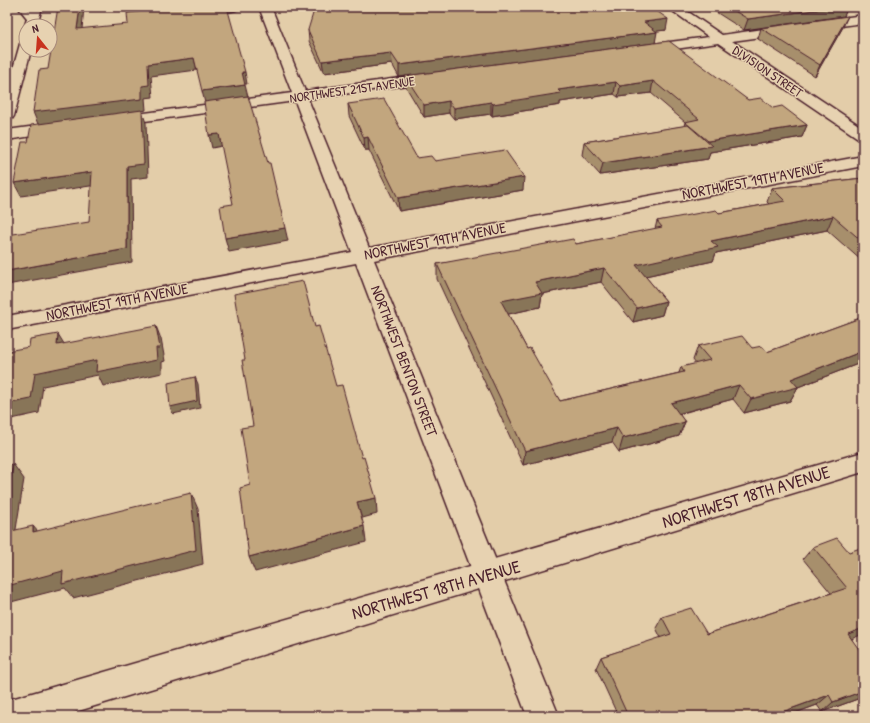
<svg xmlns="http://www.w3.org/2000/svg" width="870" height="723" viewBox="0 0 870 723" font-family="'Patrick Hand',sans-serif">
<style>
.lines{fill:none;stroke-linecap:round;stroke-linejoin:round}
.lane-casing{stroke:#4a1f2b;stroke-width:3}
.street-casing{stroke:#4a1f2b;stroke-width:3}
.secondary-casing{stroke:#4a1f2b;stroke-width:3}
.lane{fill:#e7d2b1;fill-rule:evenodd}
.street{fill:#e7d2b1;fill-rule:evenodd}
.secondary{fill:#e7d2b1;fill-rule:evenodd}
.wall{fill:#a78f6c;stroke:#4a1f2b}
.shaded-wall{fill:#887458;stroke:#4a1f2b}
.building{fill:#c2a67e;stroke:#4a1f2b}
.labels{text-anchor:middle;stroke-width:3;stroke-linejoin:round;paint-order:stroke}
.far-street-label{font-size:13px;fill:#4a1f2b;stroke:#e7d2b1}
.street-label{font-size:15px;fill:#4a1f2b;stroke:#e7d2b1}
.near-street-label{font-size:18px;fill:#4a1f2b;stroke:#e7d2b1}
</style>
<rect width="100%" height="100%" fill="#e3cda9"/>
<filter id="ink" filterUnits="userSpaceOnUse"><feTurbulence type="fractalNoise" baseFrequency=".025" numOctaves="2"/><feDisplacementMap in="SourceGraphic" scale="8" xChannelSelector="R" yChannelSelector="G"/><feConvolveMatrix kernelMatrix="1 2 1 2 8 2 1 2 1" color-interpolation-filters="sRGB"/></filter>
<g filter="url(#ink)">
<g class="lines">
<defs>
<path id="lane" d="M18 7H26L37 20 36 22H30Z"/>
<g id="street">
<path d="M30 7H42L37 26H26V27L25 26Z"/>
<path d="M243 7C238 12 197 16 192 11L194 9Z"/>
<path d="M259 7H271L305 91 436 73 441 74 443 77 441 80 436 81 308 99 369 248 863 156V166L374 260 559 716H527L356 263 7 330V316L352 252 295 101 115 125 110 124 108 121 110 118 115 117 292 93Z"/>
<path d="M667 7H681L722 35 863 15V23L732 41 863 128V140L858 138 718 43 646 53 642 52 640 49 646 45 709 37Z"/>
<path d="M26 40V50H31L14 116 12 119 7 120V90L20 44Z"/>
<path d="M59 123 64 125 67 128 64 131 7 140V130Z"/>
</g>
<path id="secondary" d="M863 452V472L62 716H7L8 700Z"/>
</defs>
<!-- lane casing -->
<use href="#lane" class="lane-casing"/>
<!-- street casing -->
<use href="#street" class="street-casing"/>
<!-- secondary casing -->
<use href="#secondary" class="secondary-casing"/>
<!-- lane -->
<use href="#lane" class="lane"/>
<!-- street -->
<use href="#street" class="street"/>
<!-- secondary -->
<use href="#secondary" class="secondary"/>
</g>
<!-- wall -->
<g class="wall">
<path d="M708 7H848L844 16 776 26 843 27 815 76 758 39 761 28 744 30Z"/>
<path d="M308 30H666L656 31 655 43 748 100 773 108 807 125 802 137 710 152 708 159 600 175 582 155 584 142 684 126 685 122 651 93 618 97 614 94 560 102V105L492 116 491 114 454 119 449 113 424 117 406 87 405 76 399 77 392 64 324 73 309 41Z"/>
<path d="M348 104 417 158 435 161 523 190 399 211 369 150H365L349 116Z"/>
<path d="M863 178V262L827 230 716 253 713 261 645 276 666 301 662 315 633 322 601 282 542 294 540 307 508 314 527 349 560 401 679 373 681 367 696 364 693 360 698 346 752 348 767 352 863 317V362L798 387 790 401 744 413 733 399 679 414 685 422 679 436 619 452 612 442 523 465 437 279V264L576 244 655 229 657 221 719 213 769 204 767 202 772 188Z"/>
<path d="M813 547 849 552 852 639 863 697 822 712 817 705 787 716H618L596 668 601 657 661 638 656 628 662 617 707 634 831 593 803 559Z"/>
</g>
<!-- shaded-wall -->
<g class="shaded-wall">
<path d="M80 7H84L81 40 77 29Z"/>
<path d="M127 7H190L129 13Z"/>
<path d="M837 7H848L844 16 744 30 748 19Z"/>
<path d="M848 16 843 27 815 76 820 65Z"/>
<path d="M668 19 666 30 642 33 644 22Z"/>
<path d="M657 32 655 43 399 77V65Z"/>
<path d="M391 53 392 64 324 73 322 61Z"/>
<path d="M194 58 197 70 151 76 153 97 145 98 146 110 142 111 146 123 148 177 131 179 132 262 7 285V271L127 249V166L38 124 33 112 148 64Z"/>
<path d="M242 72H245L247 84H244Z"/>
<path d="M653 81 651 93 618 97 620 86Z"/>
<path d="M616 82 614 94 560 102V105L492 116 493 104 558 90Z"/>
<path d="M245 85 248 97 205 103 202 91Z"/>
<path d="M449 101V113L424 117V105Z"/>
<path d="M491 102V114L454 119V108Z"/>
<path d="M807 125 802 137 710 152 708 159 600 175 603 163 706 147 708 141Z"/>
<path d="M219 134 222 146 212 148 209 135Z"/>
<path d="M368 137 369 150H365L364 138Z"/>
<path d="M92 172 97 185 21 196 14 183Z"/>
<path d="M524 177 523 190 399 211 398 198Z"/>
<path d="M833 216 827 230 716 253 713 261 632 279 636 265 711 241Z"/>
<path d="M285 228 288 241 229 252 225 238Z"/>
<path d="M604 268 601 282 542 294 540 307 500 316 501 301 535 282Z"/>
<path d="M666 301 662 315 633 322 637 308Z"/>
<path d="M156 326 161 339 165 361 162 362V373L103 386 98 375 43 386 39 413 7 420V404L35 373Z"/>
<path d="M58 334 66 347 57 345Z"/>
<path d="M863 351V362L798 387 790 401 744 413 751 399 791 379Z"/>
<path d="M195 377 198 384 200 408 173 414 170 407Z"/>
<path d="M739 385 733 399 666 417 671 403Z"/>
<path d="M685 422 679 436 619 452 623 438Z"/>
<path d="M617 428 612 442 523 465 525 451Z"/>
<path d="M13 464 24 479 13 548 7 541V498Z"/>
<path d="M191 493 198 509 203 564 73 598 65 588 7 603V586Z"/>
<path d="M376 498 377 514 359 519 357 502Z"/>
<path d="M33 526 45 540 33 532Z"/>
<path d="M364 526 366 542 255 572 249 557Z"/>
<path d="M863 628V634L837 645 848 634Z"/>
<path d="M863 691V697L822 712 833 702Z"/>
<path d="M829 695 817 705 787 716H771Z"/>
</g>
<!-- building -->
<g class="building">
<path d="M58 7H80L77 29 128 24 127 13 182 7H227L245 72H242L245 85 202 91 194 58 148 64 149 85 142 86V99L33 112 39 70 48 69Z"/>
<path d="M315 7H651L668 19 644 22 657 32 399 65 391 53 322 61 308 30Z"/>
<path d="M728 7H837L748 19Z"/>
<path d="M848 16 820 65 761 28Z"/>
<path d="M669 41 748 100 761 98 773 108 782 106 807 125 708 141 685 122 699 119 653 81 620 86 616 82 558 90 561 93 493 104 491 102 454 108 449 101 424 105 405 76Z"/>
<path d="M248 96 268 163H270L285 228 225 238 220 206 233 204 219 134 209 135 204 102Z"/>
<path d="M384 99 417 158 431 156 435 161 505 150 524 177 398 198 368 137 364 138 348 104Z"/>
<path d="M142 110 144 164 127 166V249L7 271V235L89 222 92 172 14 183 22 142H28L31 125Z"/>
<path d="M688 125 712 146 603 163 584 142Z"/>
<path d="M863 178V242L833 216 711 241 718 247 636 265 666 301 637 308 604 268 535 282 542 293 501 301 527 349 530 348 560 401 684 372 681 367 710 360 698 346 742 336 752 348 762 346 767 352 863 317V351L791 379 798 387 751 399 739 385 671 403 685 422 623 438 617 428 525 451 437 264 573 239 576 244 662 227 657 221 716 210 719 213 785 201 772 188Z"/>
<path d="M303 281 315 327 319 326 336 386 342 385 362 458 364 457 376 498 357 502 364 526 249 557 240 488 250 485 241 428 253 426 242 360H245L234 294Z"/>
<path d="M156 326 160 348H156L157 360 96 372 97 360 35 373 31 399 7 404V351L29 347 30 339 58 334 57 345Z"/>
<path d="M195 377 197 401 170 407 168 383Z"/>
<path d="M13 464 7 498V465Z"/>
<path d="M191 493 196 550 62 584 63 571 7 586V532L33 526V532Z"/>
<path d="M837 538 849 552 863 547V628L848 634 863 655V691L833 702 829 695 771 716H628L601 657 671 634 662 617 691 608 707 634 847 588 813 547Z"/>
</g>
</g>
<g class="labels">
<!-- far-street labels -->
<g class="far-street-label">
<text transform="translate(768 71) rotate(34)" y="5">DIVISION STREET</text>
<text transform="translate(352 89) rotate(-8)" y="5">NORTHWEST 21ST AVENUE</text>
</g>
<!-- street labels -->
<g class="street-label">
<text transform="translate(753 181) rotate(-11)" y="5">NORTHWEST 19TH AVENUE</text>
<text transform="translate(435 241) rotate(-11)" y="5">NORTHWEST 19TH AVENUE</text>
<text transform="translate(117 302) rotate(-11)" y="5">NORTHWEST 19TH AVENUE</text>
<text transform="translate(404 361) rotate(69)" y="5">NORTHWEST BENTON STREET</text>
</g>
<!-- near-street labels -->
<g class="near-street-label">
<text transform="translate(746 497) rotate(-17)" y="6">NORTHWEST 18TH AVENUE</text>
<text transform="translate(436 590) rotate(-16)" y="6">NORTHWEST 18TH AVENUE</text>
</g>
</g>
<!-- margin -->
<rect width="870" height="723" fill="none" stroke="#e7d2b1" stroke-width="24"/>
<rect x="12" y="12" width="846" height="699" fill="none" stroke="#4a1f2b" stroke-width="1.5" filter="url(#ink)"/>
<!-- north arrow -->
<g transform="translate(38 38) rotate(343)"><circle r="19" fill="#e7d2b1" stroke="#a88a7b"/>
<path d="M0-3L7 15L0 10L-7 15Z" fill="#c8321e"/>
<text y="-6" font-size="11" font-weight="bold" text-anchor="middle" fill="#4a1f2b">N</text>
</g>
</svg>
